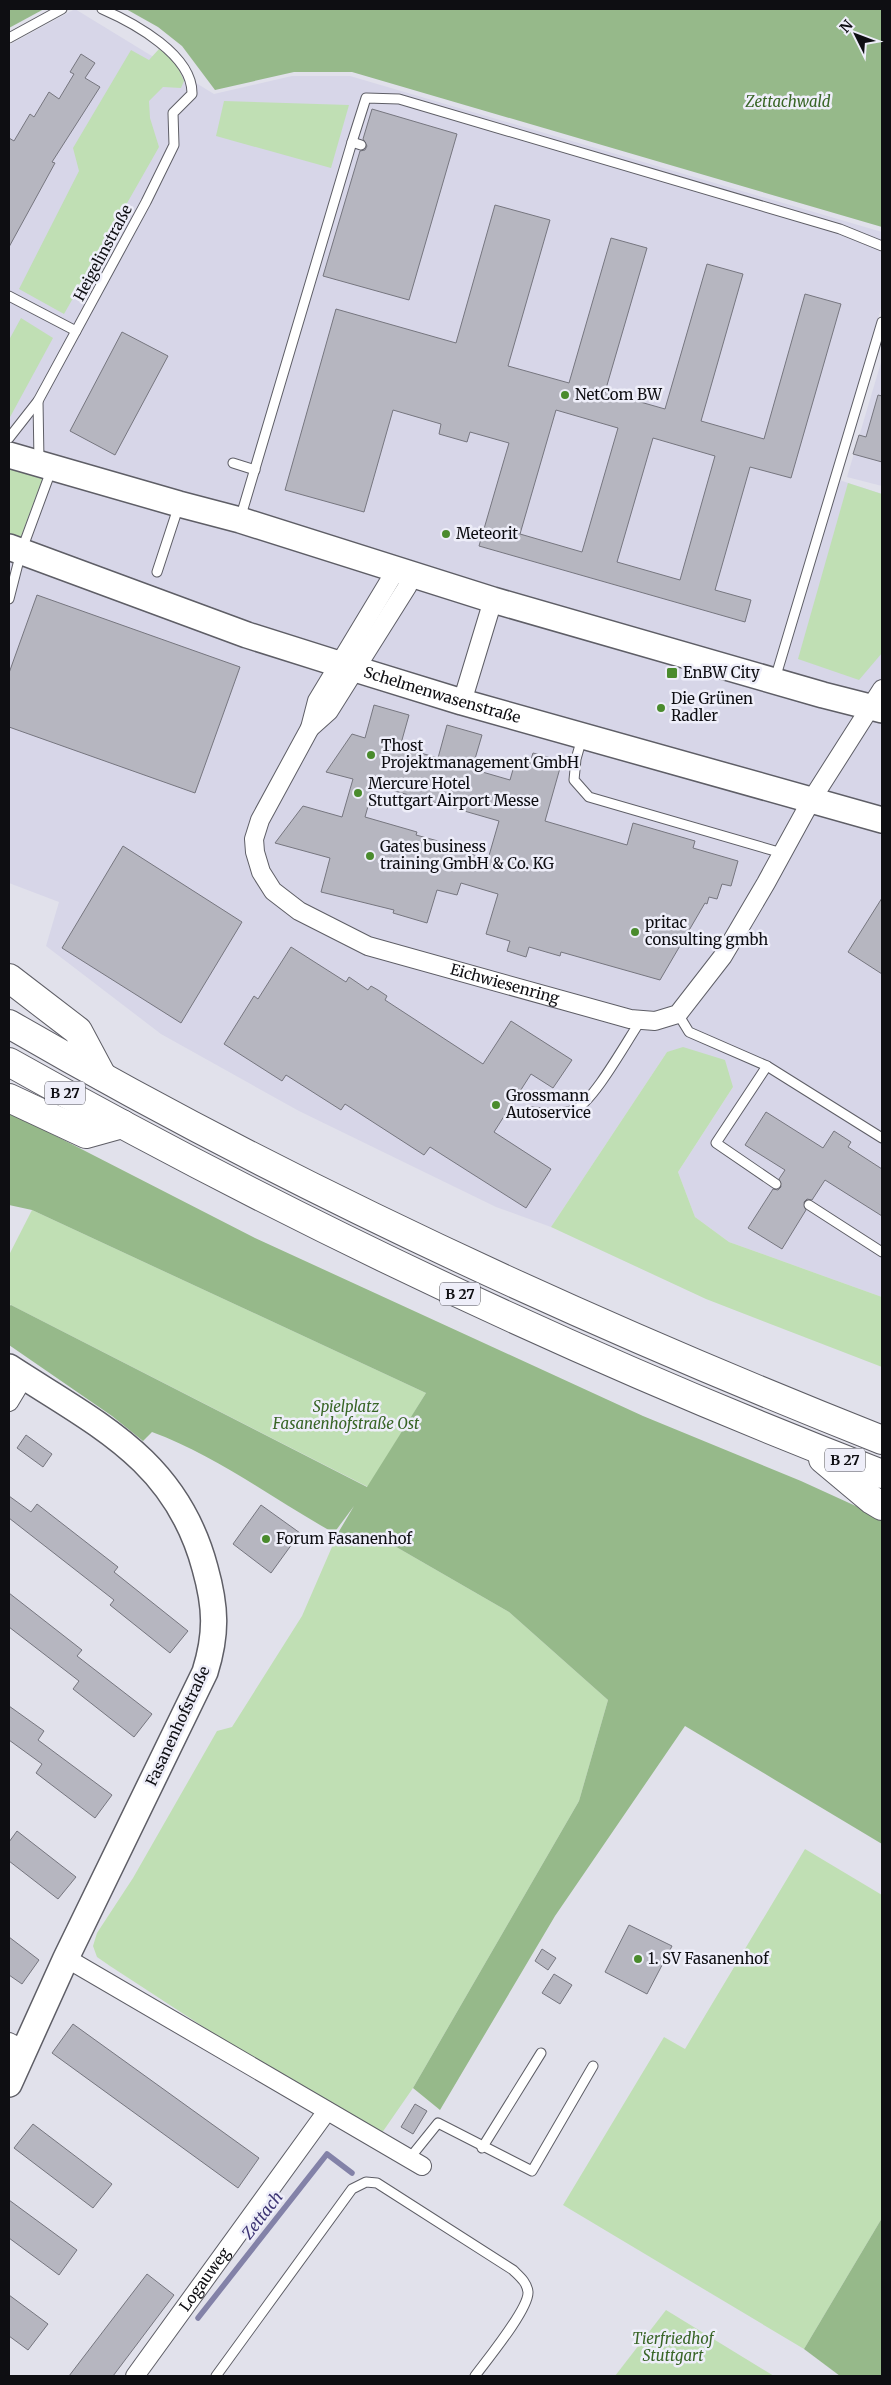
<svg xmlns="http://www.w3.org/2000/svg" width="891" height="2385" viewBox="0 0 891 2385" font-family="Merriweather,serif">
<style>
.built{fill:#d7d6e8}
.green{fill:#c0dfb4}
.forest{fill:#96b98a}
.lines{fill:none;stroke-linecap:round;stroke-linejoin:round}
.stream{stroke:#8382a8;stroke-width:5.5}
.building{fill:#b6b6c0;stroke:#76767f;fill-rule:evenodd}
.lane-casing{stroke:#5e5e66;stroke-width:11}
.street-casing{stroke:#5e5e66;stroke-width:20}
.secondary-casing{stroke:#5e5e66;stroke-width:28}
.highway-casing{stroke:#5e5e66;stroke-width:30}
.lane{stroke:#fff;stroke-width:9}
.street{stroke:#fff;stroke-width:18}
.secondary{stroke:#fff;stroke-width:25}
.highway{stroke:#fff;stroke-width:28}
.poi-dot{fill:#4a8b2d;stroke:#eeeef9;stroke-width:2}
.labels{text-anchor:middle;stroke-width:5;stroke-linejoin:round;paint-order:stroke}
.shield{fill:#eeeef9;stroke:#515157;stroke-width:1}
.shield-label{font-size:14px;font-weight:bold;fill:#0e0e12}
.park-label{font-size:15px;font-style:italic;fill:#386526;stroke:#eeeef9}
.street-label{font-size:15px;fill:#0e0e12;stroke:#eeeef9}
.poi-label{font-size:15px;fill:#0e0e12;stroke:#eeeef9;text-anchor:start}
.water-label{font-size:16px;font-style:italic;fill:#3d3574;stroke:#eeeef9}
</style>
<rect width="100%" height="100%" fill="#e1e1eb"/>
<!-- built -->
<g class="built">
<path d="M75 9 214 94 292 76H350L882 232V305L833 478 882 494V1297L729 1242 695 1217 678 1172 733 1087 667 1052 551 1227 496 1207 299 1111 161 1034 46 946 59 902 9 883V45Z"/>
<path d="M882 359V486L847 477Z"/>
</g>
<!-- green -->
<g class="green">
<path d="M159 49 175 61 184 81 181 88 163 87 149 101 150 118 159 147 64 314 19 289 79 171 73 148 131 50 149 60Z"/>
<path d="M224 101 349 105 331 168 216 136Z"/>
<path d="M21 318 53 338 9 419V340Z"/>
<path d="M9 467 44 475 19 542 9 538Z"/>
<path d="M848 483 882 494V653L859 680 798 659Z"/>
<path d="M683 1047 725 1060 733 1087 678 1172 695 1217 729 1242 882 1297V1367L706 1299 551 1227 667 1052Z"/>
<path d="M32 1210 426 1393 368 1487 9 1304V1255Z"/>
<path d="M338 1533 379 1537 509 1612 608 1700 579 1801 413 2088 377 2140 110 1966 97 1957 93 1946 97 1933 133 1878 217 1731 232 1727 302 1616Z"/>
<path d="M805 1849 882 1895V2218L804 2349 563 2205 664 2037 685 2049Z"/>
<path d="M666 2310 774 2376H615Z"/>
</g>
<!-- forest -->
<g class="forest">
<path d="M9 9H44L9 28Z"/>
<path d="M126 9H882V227L352 72H294L215 90 182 46 158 27Z"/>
<path d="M9 1112 255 1238 643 1416 801 1481 882 1518V1844L685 1726 555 1916 440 2110 413 2088 579 1801 608 1700 509 1612 379 1537 338 1533 354 1506 334 1533C273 1499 217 1456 152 1432L143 1441 112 1416 9 1345V1306L11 1305 367 1487 426 1393 32 1210 9 1205Z"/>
<path d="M882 2218V2376H840L804 2349Z"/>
</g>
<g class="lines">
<!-- stream -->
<path class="stream" d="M198 2318 327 2154 352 2173"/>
</g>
<!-- building -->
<g class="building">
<path d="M81 54 95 63 85 78 100 87 52 162 55 163 9 247V138L14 141 30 114 34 117 49 92 59 99 74 74 70 72Z"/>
<path d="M372 109 457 134 409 300 323 276 360 151 365 150 367 146 363 139Z"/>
<path d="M495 205 550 220 508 366 569 383 611 238 647 248 605 392 665 409 707 264 743 274 701 421 764 439 805 294 841 304 791 478 750 467 715 590 751 600 745 622 479 546 509 443 470 432 467 442 439 434 441 424 393 410 364 512 285 490 336 309 456 343ZM556 410 618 428 582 552 520 534ZM653 438 715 456 680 580 617 562Z"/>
<path d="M122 332 168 356 115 455 70 431Z"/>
<path d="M878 395 882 396V462L853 454 859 435 866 437Z"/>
<path d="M37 595 240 667 195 793 9 727V673Z"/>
<path d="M374 705 409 715 400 747 438 758 447 725 482 735 472 769 510 780 516 759 530 762 533 753 562 761 545 821 627 845 633 823 695 841 693 848 738 861 731 886 722 884 717 899 709 897 707 904 705 903 660 980 561 952 560 956 529 947 526 957 507 951 510 941 486 934 498 894 461 883 457 895 437 890 427 923 393 913 394 910 321 892 330 858 275 843 303 806 342 817 353 779 326 772 352 734 365 738ZM374 785 499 821 488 859 448 847 449 844 416 835 417 832 365 817Z"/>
<path d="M123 846 242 922 181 1023 62 948Z"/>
<path d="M882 898V974L848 952Z"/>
<path d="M291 947 346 982 349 977 368 990 371 986 378 990 387 996 385 1000 483 1064 511 1021 572 1060 553 1088 531 1074 494 1132 551 1169 526 1208 430 1147 424 1155 345 1104 341 1110 286 1075 282 1081 224 1044 254 996 258 999Z"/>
<path d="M766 1112 823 1148 834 1131 851 1142 848 1147 882 1169V1216L825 1180 812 1200 807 1199 804 1202 806 1210 782 1249 748 1228 773 1189 778 1190 781 1187 779 1179 785 1170 745 1145Z"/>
<path d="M26 1435 52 1454 43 1467 17 1448Z"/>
<path d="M9 1496 31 1512 37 1504 118 1567 114 1572 188 1631 170 1653 110 1605 114 1600 9 1518Z"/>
<path d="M261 1505 300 1533 271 1573 233 1544Z"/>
<path d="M9 1593 82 1650 77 1656 152 1714 134 1737 73 1689 79 1681 9 1627Z"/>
<path d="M9 1706 44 1731 38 1740 112 1795 95 1818 36 1773 42 1764 9 1740Z"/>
<path d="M17 1831 76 1877 58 1899 9 1861V1842Z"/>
<path d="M629 1925 672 1946 647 1994 605 1972Z"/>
<path d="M9 1937 39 1960 22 1984 9 1975Z"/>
<path d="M542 1949 556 1958 548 1970 535 1961Z"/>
<path d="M554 1974 572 1985 560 2004 542 1993Z"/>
<path d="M73 2024 259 2158 238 2188 52 2053Z"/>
<path d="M415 2104 427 2111 413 2134 401 2127Z"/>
<path d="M33 2124 112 2184 93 2208 14 2148Z"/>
<path d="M9 2200 77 2250 59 2275 9 2238Z"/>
<path d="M147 2274 174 2295 113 2376H69Z"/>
<path d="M9 2295 48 2324 28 2350 9 2336Z"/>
</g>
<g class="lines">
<defs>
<g id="lane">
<path d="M9 38 62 9"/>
<path d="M352 142 366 98 399 99 840 229 882 246"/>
<path d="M9 296 76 331"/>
<path d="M38 401 39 461"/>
<path d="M9 438 38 401 146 202 174 145 173 113 192 94C193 55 134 23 102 9"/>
<path d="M233 463 255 470"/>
<path d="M240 519 352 142 361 145"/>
<path d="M157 572 179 505"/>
<path d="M9 599 21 552 52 468"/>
<path d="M775 679 882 322"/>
<path d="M582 738 576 759 574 780 589 797 782 853"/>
<path d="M678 1014 689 1032 767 1066 882 1138"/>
<path d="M767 1066 716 1143 776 1184"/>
<path d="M532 1112C545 1113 561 1115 574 1110 593 1103 628 1039 641 1020"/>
<path d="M809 1205 882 1252"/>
<path d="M482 2148 541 2053"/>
<path d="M409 2159 438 2123 532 2171 593 2066"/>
<path d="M216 2376 352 2189 366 2182 377 2183 513 2270C519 2276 527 2282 528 2292 529 2309 486 2361 475 2376"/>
</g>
<g id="street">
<path id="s1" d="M396 570 317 701 310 728 260 820 254 839 255 852 261 872 273 891 299 911 368 946 630 1019 655 1021 678 1014 723 956 766 883 812 799 882 689"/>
<path d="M462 702 493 600"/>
<path d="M310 728 329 711 407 587 412 576"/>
<path d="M9 1402 24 1377"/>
<path d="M66 1958 422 2166"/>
<path d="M9 2042 24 2050"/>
<path id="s2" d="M135 2376 327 2111"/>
</g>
<g id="secondary">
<path d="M9 455 179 504 240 520 493 600 823 695 882 710"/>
<path id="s3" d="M9 547 247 635 339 664 462 702 882 820"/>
<path d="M9 1367C96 1424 176 1459 205 1568 216 1607 217 1634 205 1672L66 1958 9 2084"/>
</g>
<g id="highway">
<path d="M9 978 78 1031 102 1076"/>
<path d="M9 1024C288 1186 582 1321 882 1440"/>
<path d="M9 1062C290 1220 582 1358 882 1474"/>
<path d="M9 1098 86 1134 122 1124"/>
<path d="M823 1459 872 1500 882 1506"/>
</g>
</defs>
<!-- lane casing -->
<use href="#lane" class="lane-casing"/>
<!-- street casing -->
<use href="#street" class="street-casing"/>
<!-- secondary casing -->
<use href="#secondary" class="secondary-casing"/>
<!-- highway casing -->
<use href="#highway" class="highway-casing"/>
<!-- lane -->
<use href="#lane" class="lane"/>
<!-- street -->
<use href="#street" class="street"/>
<!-- secondary -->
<use href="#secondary" class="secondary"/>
<!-- highway -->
<use href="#highway" class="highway"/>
</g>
<!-- markers -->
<g class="poi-dot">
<circle cx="565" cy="395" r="5"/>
<circle cx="446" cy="534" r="5"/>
<rect x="666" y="667" width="12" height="12" rx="2.5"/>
<circle cx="661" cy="708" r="5"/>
<circle cx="371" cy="755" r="5"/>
<circle cx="358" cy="793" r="5"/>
<circle cx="370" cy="856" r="5"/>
<circle cx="635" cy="932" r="5"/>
<circle cx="496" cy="1105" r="5"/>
<circle cx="266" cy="1539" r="5"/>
<circle cx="638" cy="1959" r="5"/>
</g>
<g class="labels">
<!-- shield labels -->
<g class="shield">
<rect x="45" y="1081.5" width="40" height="23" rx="4"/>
<rect x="440" y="1282.5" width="40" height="23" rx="4"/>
<rect x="825" y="1448.5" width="40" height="23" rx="4"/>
</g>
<g class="shield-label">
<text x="65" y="1098">B 27</text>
<text x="460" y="1299">B 27</text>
<text x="845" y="1465">B 27</text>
</g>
<!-- park labels -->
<g class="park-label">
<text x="788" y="107">Zettachwald</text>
<text x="346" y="1412">Spielplatz<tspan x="346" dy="17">Fasanenhofstraße Ost</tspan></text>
<text x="673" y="2344">Tierfriedhof<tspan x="673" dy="17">Stuttgart</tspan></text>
</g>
<!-- street labels -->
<g class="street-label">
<text transform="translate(103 253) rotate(-62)" y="5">Heigelinstraße</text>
<text dy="5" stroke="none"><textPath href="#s3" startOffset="458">Schelmenwasenstraße</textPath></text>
<text dy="5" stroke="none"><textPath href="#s1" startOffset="614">Eichwiesenring</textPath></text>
<text transform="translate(178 1726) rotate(-65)" y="5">Fasanenhofstraße</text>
<text dy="5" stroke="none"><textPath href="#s2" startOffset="119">Logauweg</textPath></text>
</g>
<!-- poi labels -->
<g class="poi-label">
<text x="575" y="400">NetCom BW</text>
<text x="456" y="539">Meteorit</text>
<text x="683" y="678">EnBW City</text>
<text x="671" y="704">Die Grünen<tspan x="671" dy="17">Radler</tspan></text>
<text x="381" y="751">Thost<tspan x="381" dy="17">Projektmanagement GmbH</tspan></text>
<text x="368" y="789">Mercure Hotel<tspan x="368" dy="17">Stuttgart Airport Messe</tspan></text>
<text x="380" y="852">Gates business<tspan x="380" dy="17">training GmbH &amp; Co. KG</tspan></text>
<text x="645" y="928">pritac<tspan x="645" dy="17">consulting gmbh</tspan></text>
<text x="506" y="1101">Grossmann<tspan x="506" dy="17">Autoservice</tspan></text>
<text x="276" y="1544">Forum Fasanenhof</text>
<text x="648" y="1964">1. SV Fasanenhof</text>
</g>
<!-- water labels -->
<g class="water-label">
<text transform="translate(262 2215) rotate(-52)" y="6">Zettach</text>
</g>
</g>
<!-- border -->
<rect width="891" height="2385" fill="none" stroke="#0e0e12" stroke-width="20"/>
<!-- north arrow -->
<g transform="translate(856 35) rotate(312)" stroke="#eeeef9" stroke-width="4" paint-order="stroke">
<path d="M0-4L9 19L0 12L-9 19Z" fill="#0e0e12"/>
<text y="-8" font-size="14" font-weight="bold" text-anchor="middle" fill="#0e0e12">N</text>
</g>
</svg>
